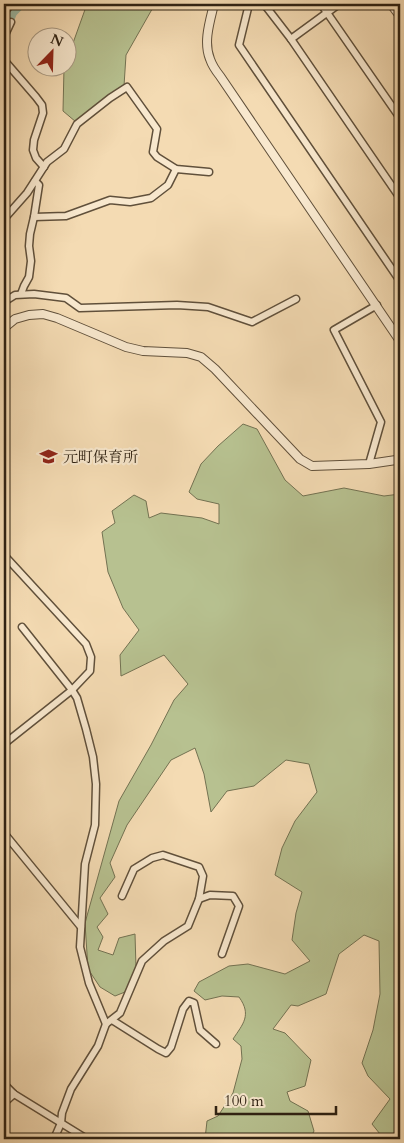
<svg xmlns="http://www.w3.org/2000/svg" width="404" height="1143" viewBox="0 0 404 1143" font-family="Cardo,'Noto Serif JP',serif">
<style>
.green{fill:#b7c190;stroke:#737252}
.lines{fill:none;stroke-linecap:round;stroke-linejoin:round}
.river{stroke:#9dbca8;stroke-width:15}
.minor-casing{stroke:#60503b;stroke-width:9}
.tertiary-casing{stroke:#60503b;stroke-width:10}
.minor{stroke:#f8e8ce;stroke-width:6}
.tertiary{stroke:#f8e8ce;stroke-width:8}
.labels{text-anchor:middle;stroke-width:4.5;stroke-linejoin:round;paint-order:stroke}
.poi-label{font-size:15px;fill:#2f2213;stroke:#f8e8ce;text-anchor:start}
</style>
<rect width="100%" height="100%" fill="#f4dbb3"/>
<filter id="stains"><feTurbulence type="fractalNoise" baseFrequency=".004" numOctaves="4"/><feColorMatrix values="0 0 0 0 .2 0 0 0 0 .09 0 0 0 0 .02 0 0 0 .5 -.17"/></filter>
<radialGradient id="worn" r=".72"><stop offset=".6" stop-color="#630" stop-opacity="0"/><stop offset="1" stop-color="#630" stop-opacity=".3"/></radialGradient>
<!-- green -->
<g class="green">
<path d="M87 4H155L126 55 124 86 76 122 63 111 64 68H68V57Z"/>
<path d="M243 424 257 429 285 480 303 496 344 488 384 496 400 494V1139H384L372 1124 390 1099 368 1076 362 1063 373 1030 380 994 379 941 364 935 339 954 326 994 298 1006 291 1005 273 1029 285 1033 311 1060 305 1086 287 1092 290 1101 308 1111 314 1131 310 1139H205L207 1121 218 1116 233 1093 242 1059 241 1046 233 1039C243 1024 252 1015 239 997L222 996 205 1000 194 991 199 982 229 966 248 964 285 974 310 961 292 940 296 913 302 892 275 875 282 848 295 821 317 792 309 764 286 760 254 786 227 791 211 812 204 774 195 748 171 760 127 825 110 863 115 877 100 898 108 914 97 927 103 937 98 950 113 955 119 938 135 934 136 968 125 992 115 996 100 987 88 969 85 923 119 801 151 745 174 700 188 684 164 655 121 676 120 655 139 630 123 608 108 572 102 532 115 523 112 511 134 495 146 501 149 518 161 513 202 518 219 524V504L197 499 189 492 201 464 218 446Z"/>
</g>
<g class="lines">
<!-- river -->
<path class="river" d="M4 26 10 11 17 4"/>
<defs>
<g id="minor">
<path d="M249 4 239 45 400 281"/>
<path d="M264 4 291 39 400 198"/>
<path d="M321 4 400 118"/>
<path d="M4 13 11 4"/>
<path d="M4 37 11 22"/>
<path d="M291 39 339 4"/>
<path d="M4 60 36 97 42 105 43 113 34 140 33 150 36 158 44 167"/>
<path d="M34 217 66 216 110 200 130 202 151 198 168 185 176 169"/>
<path d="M4 219 27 193 47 162 64 149 77 124 110 98 127 87 157 129 153 152 157 157 176 169 209 172"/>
<path d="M21 294 24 286 29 277 31 261 29 246 30 234 34 217 39 185 35 181"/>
<path d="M4 305 7 300 15 295 34 294 66 298 80 308 177 305 208 307 252 322 296 299"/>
<path d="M369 464 381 422 334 330 377 305"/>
<path d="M4 555 86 644 91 657 90 671 72 690 4 744"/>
<path d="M22 627 72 690 77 698 86 729 93 757 96 784 95 825 85 864 80 947 89 983 106 1024"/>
<path d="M4 833 81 927"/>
<path d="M199 899 210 895 233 896 239 906 222 954"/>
<path d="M112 1020 158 1049 166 1053 171 1047 183 1009 189 1001 194 1003 200 1030 216 1044"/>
<path d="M4 1084 14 1094 87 1139"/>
<path d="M4 1103 14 1094"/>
<path d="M54 1139 61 1123 62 1113 71 1089 98 1046 106 1024 120 1013 142 961 164 941 188 926 199 899 203 876 199 867 163 855 152 858 134 869 122 896"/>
</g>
<g id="tertiary">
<path d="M214 4C210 21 203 42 210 59 212 65 216 71 220 76L400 341"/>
<path d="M391 4 400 16"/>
<path d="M4 328 15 319 29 315 43 314 57 318 126 347 143 351 187 353 201 357 215 369 300 459 312 466 369 464 396 460 400 457"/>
</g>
</defs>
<!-- minor casing -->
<use href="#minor" class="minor-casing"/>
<!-- tertiary casing -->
<use href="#tertiary" class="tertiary-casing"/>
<!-- minor -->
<use href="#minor" class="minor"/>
<!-- tertiary -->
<use href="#tertiary" class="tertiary"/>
</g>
<!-- icons -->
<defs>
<symbol id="school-bare" viewBox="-9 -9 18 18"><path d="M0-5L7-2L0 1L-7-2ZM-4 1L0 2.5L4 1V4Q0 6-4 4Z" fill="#8f2418" stroke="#f8e8ce" stroke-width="2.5" paint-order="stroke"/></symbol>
</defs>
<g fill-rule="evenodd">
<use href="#school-bare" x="36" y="444" width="25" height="25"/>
</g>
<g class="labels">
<!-- poi labels -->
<g class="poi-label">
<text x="63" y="462">元町保育所</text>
</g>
</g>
<!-- margin -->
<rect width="404" height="1143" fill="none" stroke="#f4dbb3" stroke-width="20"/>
<rect x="5" y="5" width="394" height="1133" fill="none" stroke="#2f2213" stroke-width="2.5"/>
<rect x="10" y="10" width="384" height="1123" fill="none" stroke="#2f2213"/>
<!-- north arrow -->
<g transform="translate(52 52) rotate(23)"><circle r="24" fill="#f8e8ce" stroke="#a89983"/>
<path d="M0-4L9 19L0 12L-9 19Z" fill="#8f2418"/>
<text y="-8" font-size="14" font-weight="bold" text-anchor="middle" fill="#2f2213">N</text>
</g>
<!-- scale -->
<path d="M216 1106v8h120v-8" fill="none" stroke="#2f2213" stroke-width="2.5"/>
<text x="224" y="1106" font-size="15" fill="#2f2213" stroke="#f8e8ce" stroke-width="4" paint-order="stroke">100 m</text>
<rect width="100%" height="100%" filter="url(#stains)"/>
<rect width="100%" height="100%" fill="url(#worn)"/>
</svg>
